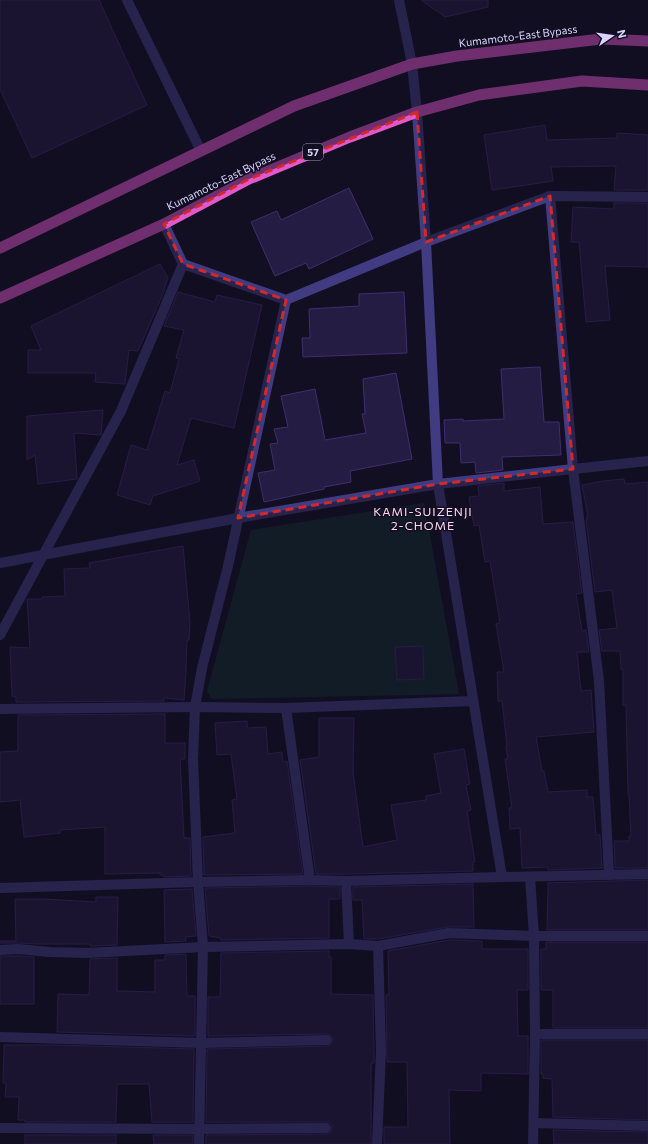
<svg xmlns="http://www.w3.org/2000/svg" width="648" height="1144" viewBox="0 0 648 1144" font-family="Commissioner,sans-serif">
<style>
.green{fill:#122d2d}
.building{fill:#251c44;stroke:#3e2e6f}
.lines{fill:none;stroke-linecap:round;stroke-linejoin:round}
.service{stroke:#413c81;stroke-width:10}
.minor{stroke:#413c81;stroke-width:10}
.trunk{stroke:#e058cb;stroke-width:11}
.marked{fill:none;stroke:#d62828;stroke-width:3;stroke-dasharray:8 5;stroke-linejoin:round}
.labels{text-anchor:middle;stroke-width:3;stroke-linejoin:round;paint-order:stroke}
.shield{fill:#130f23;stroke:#9e98bc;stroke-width:1}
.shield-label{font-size:10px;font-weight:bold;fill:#d9d3fe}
.street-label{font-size:11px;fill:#d9d3fe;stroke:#130f23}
.neighbourhood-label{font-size:12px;letter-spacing:1px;fill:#fed5ed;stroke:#130f23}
</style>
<rect width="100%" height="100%" fill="#130f23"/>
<!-- green -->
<path class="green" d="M424 503 459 694 212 699 207 691 251 530Z"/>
<!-- building -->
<g class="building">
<path d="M0 0H99L147 105 32 158 0 89Z"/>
<path d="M421 0H488V7L445 17Z"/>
<path d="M545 125 547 140 617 138V133L648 135V190H614L616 166 551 167 553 181 492 190 484 135Z"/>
<path d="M349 188 373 239 309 269 306 263 275 276 251 222 277 211 281 220Z"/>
<path d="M614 203H648V267L605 266 610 320 586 322 579 242H571L573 207 614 209Z"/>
<path d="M160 264 168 278 164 289H165L138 351 129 350 125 384 95 382 96 373H28V350H41L31 326Z"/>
<path d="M178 292 215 302 217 295 262 305 234 428 191 418 177 465 194 460 200 481 153 496 150 505 117 495 131 445 147 450 165 391 170 393 179 359 176 358 184 330 164 326Z"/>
<path d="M404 292 407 353 303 357 302 338H310L309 309 359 306V294Z"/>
<path d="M540 367 544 422H559L561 455 502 457 503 470 476 473 475 462 461 463 460 443H445L444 420 463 419V421L504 419 501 369Z"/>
<path d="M396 373 412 459 350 471 351 482 324 487V489L264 502 258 473 275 470 270 444 278 443 274 429 288 427 281 396 315 389 325 440 366 433 362 414H365L363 379Z"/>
<path d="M103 410 101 435 74 433 77 479 38 484 35 455 27 460V416Z"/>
<path d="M624 479 625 484 648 482V868H615L614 841H629V836H631L629 795H628L626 705H623V669H621L620 651H602L599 630 617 628 612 590 595 592 586 520H587V516H588L582 485 603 481Z"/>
<path d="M504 483V491L540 487 543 524 573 522 582 593 576 594 582 631 586 630 589 652H577L581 691 591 690 594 732 536 737 542 771H544L548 792 587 790V797H593L596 835H600L602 868 548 870V867L522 868 520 828 510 829 509 808H512L505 759H508L506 747 507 746 502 701H498L497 672H504L496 624 500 623 490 561 485 562 479 525 474 526 469 497 479 496 478 486Z"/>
<path d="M183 546 190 623 189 640H187L186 671 184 700 164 698V701L16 702V697L12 696 10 647 30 648 27 599H42V597L65 596 64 569 90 568 89 563Z"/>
<path d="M423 646 424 679 397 680 395 647Z"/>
<path d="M165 714V743H185V759H180L184 838H190L191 876 164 877 163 875H160V873L105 874V827L60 830V833L24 837 20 800 0 802V752L18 751V715Z"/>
<path d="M319 718H354L353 772 363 847 397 840 391 805 426 800V796L441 793 434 754 464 749 470 784 466 785 471 810 467 811 475 862H473V871L346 874H316L300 760 319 757Z"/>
<path d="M247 721V728L266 727 268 754 282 752 283 762 287 761 303 874 204 875 203 837 235 833 232 800 237 799 231 754 217 755 215 723Z"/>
<path d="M648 880V930H547L548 883Z"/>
<path d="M473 884 474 927H448L378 939H364L362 900H353V887Z"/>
<path d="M310 886 340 887V899H329V938L221 940V938L209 936 205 888Z"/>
<path d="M192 889 196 936 185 937 186 941 165 942 164 890Z"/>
<path d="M96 897H118L117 945 90 946V944H38L18 943H0V941H16L15 899H44L96 902Z"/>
<path d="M449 940 482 941V949H528V990H517L518 1036H528V1074L481 1073V1091L449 1090 450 1144H384V1127H408L407 1062H387L386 995H389L388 951Z"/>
<path d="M546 942H648V1028H553V990H541V949H546Z"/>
<path d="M329 951V957H331V994L373 995 374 1051V1063H371V1144H206V1135L326 1134 331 1132 332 1128V1125L330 1123 326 1122H206L207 1049 327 1046 331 1045 333 1040 332 1036 327 1034 208 1036V997H220L221 953Z"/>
<path d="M186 954 187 996H195V1036L57 1032 58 994 89 995 90 959 117 958V991L155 992V960H165V955Z"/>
<path d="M0 956H18L34 957V1004H0Z"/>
<path d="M541 1040H648V1120L553 1117 552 1079 543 1078V1074H541Z"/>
<path d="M4 1045H56L194 1049 193 1122H152L149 1084H117L116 1122H25V1120H18L19 1097H5L6 1083H3Z"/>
<path d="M553 1130 648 1132V1144H554Z"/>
<rect x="25" y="1135" width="91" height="9"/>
<path d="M153 1135H193V1144H154Z"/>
</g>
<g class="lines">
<!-- service -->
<path class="service" d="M127 0 201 151"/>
<!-- minor -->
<g class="minor">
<path d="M399 0 412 64 417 112 426 242 438 484 502 877"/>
<path d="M550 196 573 469 599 681 609 875"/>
<path d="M164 224 183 264 286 300 426 242 550 196 648 197"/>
<path d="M0 563 238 518 438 484 573 469 648 461"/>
<path d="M0 635 121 411 183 264"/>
<path d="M286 708 310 880"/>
<path d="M0 709 195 707 286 708 472 701"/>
<path d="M530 877 534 936 535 1034 533 1144"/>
<path d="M346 881 349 944"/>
<path d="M0 888 198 882 310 880 346 881 502 877 648 874"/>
<path d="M0 950 18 949 50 952 87 953 203 947 349 944 378 946 449 933 534 936H648"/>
<path d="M535 1034H648"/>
<path d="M0 1037 201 1043 327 1040"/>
<path d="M534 1123 648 1126"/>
<path d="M0 1128 199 1129 326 1128"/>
<path d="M199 1144 203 947 198 882 193 759 195 707 202 668 228 566 286 300"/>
<path d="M377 1144 381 1051 378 946"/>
</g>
<!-- trunk -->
<g class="trunk">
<path d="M0 248 294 106 412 64 457 56 601 39 648 41"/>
<path d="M0 298 164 224 249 179 350 137 417 112 479 95 582 81 648 85"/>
</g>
</g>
<!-- marked area -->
<path d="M0 0H648V1144H0ZM417 112 426 242 550 196 573 469 438 484 238 518 286 300 183 264 164 224 249 179Z" fill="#130f23" fill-opacity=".55" fill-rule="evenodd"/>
<path class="marked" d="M417 112 426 242 550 196 573 469 438 484 238 518 286 300 183 264 164 224 249 179Z"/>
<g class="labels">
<!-- shield labels -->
<rect class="shield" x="303" y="144" width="20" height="16" rx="3"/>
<g class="shield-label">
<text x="313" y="156">57</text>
</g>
<!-- street labels -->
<g class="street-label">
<text transform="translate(518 36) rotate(-7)" y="4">Kumamoto-East Bypass</text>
<text transform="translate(221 181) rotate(-26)" y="4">Kumamoto-East Bypass</text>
</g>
<!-- neighbourhood labels -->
<g class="neighbourhood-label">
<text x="423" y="516">KAMI-SUIZENJI<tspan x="423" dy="14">2-CHOME</tspan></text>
</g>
</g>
<!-- north arrow -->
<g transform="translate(612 36) rotate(77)" stroke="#130f23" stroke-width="3" paint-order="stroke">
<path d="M0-3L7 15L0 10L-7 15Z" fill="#d9d3fe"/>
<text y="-6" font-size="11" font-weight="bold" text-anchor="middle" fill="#d9d3fe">N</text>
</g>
</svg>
